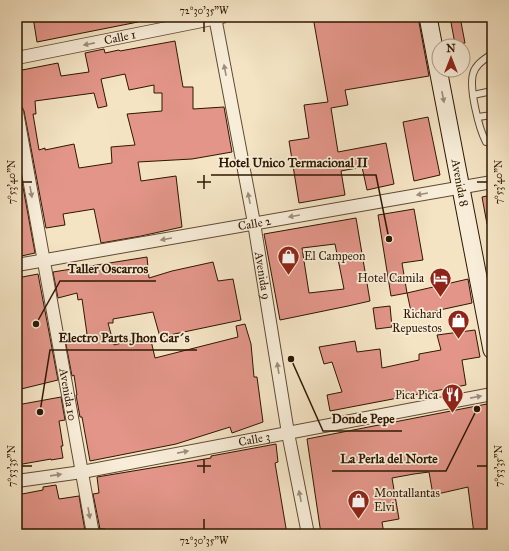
<svg xmlns="http://www.w3.org/2000/svg" width="509" height="551" viewBox="0 0 509 551" font-family="'IM FELL Great Primer',serif">
<style>
.building{fill:#e29588;stroke:#2e1701;fill-rule:evenodd}
.lines{fill:none;stroke-linecap:round;stroke-linejoin:round}
.lane-casing{stroke:#604a32;stroke-width:8}
.street-casing{stroke:#604a32;stroke-width:14}
.secondary-casing{stroke:#2e1701;stroke-width:19}
.lane{stroke:#f8edd9;stroke-width:6}
.street{stroke:#f8edd9;stroke-width:12}
.secondary{stroke:#f8edd9;stroke-width:17}
.oneway{fill:#9d8d78}
.ticks{fill:none;stroke:#2e1701;stroke-width:1.5}
.labels{text-anchor:middle;stroke-width:3.5;stroke-linejoin:round;paint-order:stroke}
.street-label{font-size:12px;fill:#2e1701;stroke:#f8edd9}
.poi-label{font-size:12px;fill:#2e1701;stroke:#f8edd9;text-anchor:end}
.leader{fill:none;stroke:#2e1701;stroke-width:1.5}
.callout-dot{fill:#2e1701;stroke:#f8edd9;stroke-width:1.5}
.callout-label{font-size:13px;text-anchor:middle;font-weight:bold;fill:#2e1701;stroke:#f8edd9;stroke-width:3.5;stroke-linejoin:round;paint-order:stroke}
.neatline{fill:none;stroke:#2e1701;stroke-width:1.5}
.ticks-label{font-size:10px;text-anchor:middle;fill:#2e1701}
</style>
<rect width="100%" height="100%" fill="#f4e4c4"/>
<filter id="stains"><feTurbulence type="fractalNoise" baseFrequency=".005" numOctaves="4"/><feColorMatrix values="0 0 0 0 .2 0 0 0 0 .09 0 0 0 0 .02 0 0 0 .5 -.17"/></filter>
<radialGradient id="worn" r=".72"><stop offset=".6" stop-color="#630" stop-opacity="0"/><stop offset="1" stop-color="#630" stop-opacity=".3"/></radialGradient>
<!-- building -->
<g class="building">
<path d="M33 17H138V22L37 42Z"/>
<path d="M313 17H418L429 76 345 90 348 105 331 108 338 152 386 143 394 184 367 190 362 167 341 171 345 195 299 203 289 141 309 138 304 105 328 102Z"/>
<path d="M450 17H460L465 43 455 44Z"/>
<path d="M175 41 183 87H193V109L224 107 232 152 192 159 138 162 141 181 176 176 182 227 141 236 101 243 94 209 63 214 65 225 46 228 24 111 22 107 17 105V71L58 63 61 76 89 72 85 53 104 49 105 53 119 50 120 51ZM125 74 129 90 154 85V93H162V111L127 114 135 145 111 147 112 163 79 168 74 144 45 150V148L39 150 33 114H36L35 101 94 93 98 108 107 106 101 79Z"/>
<path d="M428 117 440 175 414 181 403 122Z"/>
<path d="M17 154 35 253 17 257Z"/>
<path d="M492 195V224H487L482 197Z"/>
<path d="M414 209 423 260 402 263 407 293 391 296 378 215Z"/>
<path d="M356 218 370 301 348 306 280 320 264 234ZM335 244 344 289 309 293 302 248Z"/>
<path d="M147 257 149 278 172 271 213 262 218 281 233 279 241 320 160 337 153 312 113 319V323H108L114 345 150 336 155 358 238 337 236 326 245 324 251 344 254 377H257L263 422 232 433 230 427 176 444 90 461 82 417H80L76 395H77L74 375 72 376 65 339 87 334 82 299 78 300 77 293 58 298 53 272Z"/>
<path d="M38 274 58 380 17 390V278Z"/>
<path d="M468 279 472 303 412 316 407 293Z"/>
<path d="M390 306 392 327 376 329 373 308Z"/>
<path d="M475 330 480 357 462 360 466 385 330 411 327 395 342 392 332 362 324 364 319 347 355 341 357 352 380 349 382 368 419 360V354L441 350 437 335Z"/>
<path d="M61 397 65 420 59 421 63 446H61L63 458 51 460V459L17 465V405Z"/>
<path d="M492 403V534H474L468 487 433 495 429 472 414 474 392 478 399 519 382 522 384 534H321L307 439Z"/>
<path d="M276 444 278 462 275 463 287 534H213L212 530 194 534H106L105 529H100L93 494 99 493 97 477 211 458V456Z"/>
<path d="M56 485 59 499 79 496 85 531 58 534H19V527H17V495L43 490V487Z"/>
</g>
<g class="lines">
<defs>
<g id="lane">
<path d="M492 54C484 59 475 65 473 74 469 89 479 129 486 142L492 144"/>
<path d="M473 95 492 91"/>
<path d="M478 117 492 115"/>
</g>
<g id="street">
<path id="s1" d="M215 17 254 223 288 433 308 534"/>
<path id="s2" d="M17 58 222 17"/>
<path id="s3" d="M17 112 93 534"/>
<path id="s4" d="M17 265 492 182"/>
<path id="s5" d="M17 481 82 472 492 394"/>
</g>
<g id="secondary">
<path id="s6" d="M428 17 492 350"/>
</g>
</defs>
<!-- lane casing -->
<use href="#lane" class="lane-casing"/>
<!-- street casing -->
<use href="#street" class="street-casing"/>
<!-- secondary casing -->
<use href="#secondary" class="secondary-casing"/>
<!-- lane -->
<use href="#lane" class="lane"/>
<!-- street -->
<use href="#street" class="street"/>
<!-- secondary -->
<use href="#secondary" class="secondary"/>
</g>
<!-- one-way arrows -->
<defs><path id="oneway-solid" d="M-6-.8H1V-3.2L6.5 0L1 3.2V.8H-6Z"/></defs>
<g class="oneway">
<use href="#oneway-solid" transform="translate(89 44) rotate(169)"/>
<use href="#oneway-solid" transform="translate(225 70) rotate(-101)"/>
<use href="#oneway-solid" transform="translate(443 97) rotate(79)"/>
<use href="#oneway-solid" transform="translate(31 192) rotate(80)"/>
<use href="#oneway-solid" transform="translate(422 194) rotate(170)"/>
<use href="#oneway-solid" transform="translate(249 198) rotate(-101)"/>
<use href="#oneway-solid" transform="translate(294 216) rotate(170)"/>
<use href="#oneway-solid" transform="translate(166 239) rotate(170)"/>
<use href="#oneway-solid" transform="translate(278 368) rotate(-99)"/>
<use href="#oneway-solid" transform="translate(476 397) rotate(-11)"/>
<use href="#oneway-solid" transform="translate(183 452) rotate(-11)"/>
<use href="#oneway-solid" transform="translate(56 475) rotate(-8)"/>
<use href="#oneway-solid" transform="translate(300 496) rotate(-101)"/>
<use href="#oneway-solid" transform="translate(89 513) rotate(80)"/>
</g>
<!-- ticks -->
<path class="ticks" d="M204 22V32M204 175V189M22 182H32M197 182H211M477 182H487M204 459V473M22 466H32M197 466H211M477 466H487M204 519V529"/>
<!-- icons -->
<defs>
<symbol id="shop-pin" viewBox="-11 -11 22 30"><path d="M0 17L-7.5 6A9.5 9.5 0 1 1 7.5 6Z" fill="#8f2418" stroke="#f8edd9"/><path d="M-5-2.5h2.3a2.7 3.5 0 0 1 5.4 0H5L5.5 6h-11ZM-1.5-2.5h3a1.5 2.3 0 0 0-3 0Z" fill="#fff"/></symbol>
<symbol id="hotel-pin" viewBox="-11 -11 22 30"><path d="M0 17L-7.5 6A9.5 9.5 0 1 1 7.5 6Z" fill="#8f2418" stroke="#f8edd9"/><path d="M-6-4.5h1.5V1H6V5H4.5V3h-9V5H-6ZM-4 0a1.8 1.8 0 1 1 3.6 0ZM.5 0V-2.5h3Q6-2.5 6 0Z" fill="#fff"/></symbol>
<symbol id="restaurant-pin" viewBox="-11 -11 22 30"><path d="M0 17L-7.5 6A9.5 9.5 0 1 1 7.5 6Z" fill="#8f2418" stroke="#f8edd9"/><path d="M-5-6h1v4h1v-4h1v4h1v-4h1v5L-1.5 .5V6h-2V.5L-5-1ZM5-6V6H3V1.5H1.5Q1.5-4 5-6Z" fill="#fff"/></symbol>
</defs>
<g fill-rule="evenodd">
<use href="#shop-pin" x="276" y="244" width="25" height="34"/>
<use href="#hotel-pin" x="428" y="266" width="25" height="34"/>
<use href="#shop-pin" x="446" y="308" width="25" height="34"/>
<use href="#restaurant-pin" x="440" y="382" width="25" height="34"/>
<use href="#shop-pin" x="346" y="488" width="25" height="34"/>
</g>
<g class="labels">
<!-- street labels -->
<g class="street-label">
<text dy="4" stroke="none"><textPath href="#s2" startOffset="105">Calle 1</textPath></text>
<text dy="4" stroke="none"><textPath href="#s6" startOffset="169">Avenida 8</textPath></text>
<text dy="4" stroke="none"><textPath href="#s4" startOffset="241">Calle 2</textPath></text>
<text dy="4" stroke="none"><textPath href="#s1" startOffset="263">Avenida 9</textPath></text>
<text dy="4" stroke="none"><textPath href="#s3" startOffset="287">Avenida 10</textPath></text>
<text dy="4" stroke="none"><textPath href="#s5" startOffset="241">Calle 3</textPath></text>
</g>
<!-- poi labels -->
<g class="poi-label">
<text x="304" y="260" text-anchor="start">El Campeon</text>
<text x="424" y="282">Hotel Camila</text>
<text x="442" y="318">Richard<tspan x="442" dy="14">Repuestos</tspan></text>
<text x="438" y="399">Pica Pica</text>
<text x="374" y="497" text-anchor="start">Montallantas<tspan x="374" dy="14">Elvi</tspan></text>
</g>
</g>
<!-- callouts -->
<path class="leader" d="M389 239L376 175H211M36 324L60 281H156M40 412L50 350H197M291 359L323 431H402M477 409L446 471H332"/>
<g class="callout-dot">
<circle cx="389" cy="239" r="4"/>
<circle cx="36" cy="324" r="4"/>
<circle cx="40" cy="412" r="4"/>
<circle cx="291" cy="359" r="4"/>
<circle cx="477" cy="409" r="4"/>
</g>
<g class="callout-label">
<text x="293" y="167">Hotel Unico Termacional II</text>
<text x="108" y="273">Taller Oscarros</text>
<text x="124" y="342">Electro Parts Jhon Car´s</text>
<text x="363" y="423">Donde Pepe</text>
<text x="389" y="463">La Perla del Norte</text>
</g>
<!-- margin -->
<rect width="509" height="551" fill="none" stroke="#f4e4c4" stroke-width="44"/>
<!-- north arrow -->
<g transform="translate(451 58)"><circle r="19" fill="#f8edd9" stroke="#a79783"/>
<path d="M0-3L7 15L0 10L-7 15Z" fill="#8f2418"/>
<text y="-6" font-size="11" font-weight="bold" text-anchor="middle" fill="#2e1701">N</text>
</g>
<rect x="22" y="22" width="465" height="507" class="neatline"/>
<g class="ticks-label">
<text x="204" y="14">72°30'35"W</text>
<text transform="translate(11 182) rotate(-90)" y="4">7°53'40"N</text>
<text transform="translate(498 182) rotate(-90)" y="4">7°53'40"N</text>
<text transform="translate(11 466) rotate(-90)" y="4">7°53'35"N</text>
<text transform="translate(498 466) rotate(-90)" y="4">7°53'35"N</text>
<text x="204" y="544">72°30'35"W</text>
</g>
<rect width="100%" height="100%" filter="url(#stains)"/>
<rect width="100%" height="100%" fill="url(#worn)"/>
</svg>
